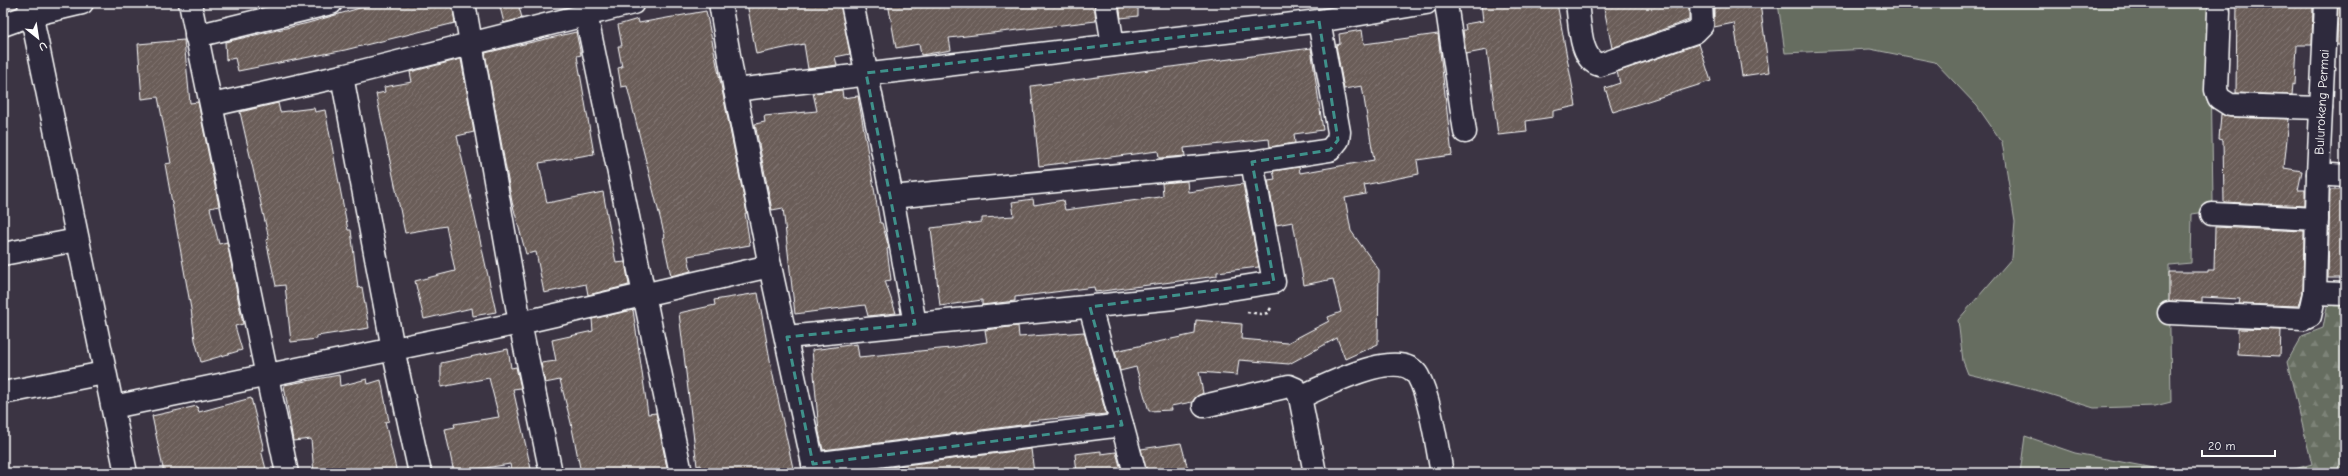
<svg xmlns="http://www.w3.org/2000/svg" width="2348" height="476" viewBox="0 0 2348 476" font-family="'Comic Neue',sans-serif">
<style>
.green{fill:#666d60;stroke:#b2b6b0}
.forest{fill:url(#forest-firs);stroke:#b2b6b0}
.building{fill:url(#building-hatch);stroke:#fff}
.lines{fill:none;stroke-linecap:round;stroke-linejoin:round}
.minor-casing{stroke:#fff;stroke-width:25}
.path{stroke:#fff;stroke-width:2.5;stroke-dasharray:3 3;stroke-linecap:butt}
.minor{stroke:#2f2a3d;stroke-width:22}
.marked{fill:none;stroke:#3f918b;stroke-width:3;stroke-dasharray:8 5;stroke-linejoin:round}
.labels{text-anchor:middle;stroke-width:4;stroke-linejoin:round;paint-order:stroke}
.street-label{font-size:13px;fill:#fff;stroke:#2f2a3d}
</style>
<defs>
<pattern id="forest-firs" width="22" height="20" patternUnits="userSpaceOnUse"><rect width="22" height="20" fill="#666d60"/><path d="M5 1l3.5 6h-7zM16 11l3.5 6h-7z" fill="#7d8378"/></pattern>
<pattern id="building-hatch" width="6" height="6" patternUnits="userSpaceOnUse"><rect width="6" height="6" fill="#6b5d59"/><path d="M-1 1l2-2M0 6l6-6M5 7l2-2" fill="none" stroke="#817572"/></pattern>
</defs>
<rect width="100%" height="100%" fill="#3b3443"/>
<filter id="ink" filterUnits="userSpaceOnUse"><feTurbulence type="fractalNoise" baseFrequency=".025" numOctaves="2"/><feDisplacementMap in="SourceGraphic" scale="8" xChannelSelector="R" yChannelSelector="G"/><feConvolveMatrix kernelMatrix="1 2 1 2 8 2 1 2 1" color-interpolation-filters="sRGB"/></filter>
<g filter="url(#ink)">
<!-- green -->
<g class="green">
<path d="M1778 3H2210L2213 201 2206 212 2192 214 2191 263 2169 265 2171 402 2155 406 2094 408 2039 391 1968 374 1963 361 1958 320 2012 258 2015 222 2002 142 1977 106 1935 62 1870 49 1785 53Z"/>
<path d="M2025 436 2075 453 2153 468 2152 473H2020Z"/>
</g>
<!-- forest -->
<path class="forest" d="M2329 296H2345V473H2281L2312 464 2287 362 2302 336 2323 328Z"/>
<!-- building -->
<g class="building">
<path d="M377 3H452L455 23 345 50 238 71 235 58 226 60 225 42 308 23Z"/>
<path d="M499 3H518L522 18 504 23Z"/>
<path d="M747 3H840L850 54 835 57 837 65 808 69 804 44 756 54Z"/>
<path d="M888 3H1094L1096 21 949 38 951 50 921 55 919 44 896 48Z"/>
<path d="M1119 3H1138V16L1121 18Z"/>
<path d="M1481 3H1557L1576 106 1553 111V117L1526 121 1527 132 1498 135 1487 50 1466 54 1463 30H1466L1465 24 1483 21Z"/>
<path d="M1603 3H1689V20L1612 48Z"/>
<path d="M1714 3H1760L1769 72 1742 76 1734 23 1714 27Z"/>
<path d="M2237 3H2313L2312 45H2297L2295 85 2293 84 2292 95 2236 93Z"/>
<path d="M2338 3H2345V45H2337Z"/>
<path d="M706 11 747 213H745L750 245 688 256 691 271 671 276 663 238 665 237 627 86 621 87 618 68 622 67 618 46H622L618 25 638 19 639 23Z"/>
<path d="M1362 30 1364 44 1438 34 1452 155 1417 160 1419 174 1364 185 1366 194 1345 198 1351 231 1379 270 1378 344 1345 359 1337 338 1289 364 1239 360 1237 375 1199 372 1203 393 1196 397 1192 402 1171 406 1172 410 1149 411 1136 367 1120 371 1115 351 1195 334 1196 320 1242 324 1241 339 1287 343 1329 321 1328 317 1341 312 1333 279 1304 285 1293 222 1276 225 1268 180 1275 179 1273 171 1299 167 1300 173 1374 160 1362 86 1344 89 1336 45 1340 44 1339 34Z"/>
<path d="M576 32 581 55 577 56 594 154 539 163 547 203 603 192 616 263 625 262 629 285 588 295 586 284 544 293 536 252 526 254 512 202 485 53Z"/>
<path d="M184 40 190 103 198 102 219 206 210 208 219 244 227 242 243 324 235 326 242 350 201 362 195 340 191 309 165 164 171 163 158 97 142 99 138 44Z"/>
<path d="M1699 44 1711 81 1613 112 1605 88 1620 83 1617 72Z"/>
<path d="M1311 48 1323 130 1294 134 1295 143 1270 147 1269 139 1184 148 1185 156 1159 158 1158 151 1039 166 1031 86Z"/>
<path d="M461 59 474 132 457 136 496 312 473 316 472 308 424 319 415 281 455 271 446 226 405 233 376 94 385 92 384 87 412 82 410 72Z"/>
<path d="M842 90 843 98 858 96 880 223H882L889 248 887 249 891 280 885 281 896 313 868 316 865 305 795 314 783 208 772 210 755 124 765 122 764 116 817 111 813 93Z"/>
<path d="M278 103 280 112 314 108 315 112 325 110 348 230H351L358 288 362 287 369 328 317 336V339L291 342 285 285 276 286 266 240 269 239 240 112Z"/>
<path d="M2221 114 2230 117 2289 119 2284 168 2302 171 2298 190H2305V206L2224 202 2223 140 2219 139Z"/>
<path d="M1187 181 1188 192 1243 184 1259 267 1217 272V276L1095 292 1094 287 1015 297V301L982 305V300L940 306 931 228 982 222V218L1014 216 1012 202 1033 199 1034 205 1063 200 1065 210 1160 197 1163 196 1162 183Z"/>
<path d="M2330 190H2345V278H2328Z"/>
<path d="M2215 227 2304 231 2303 292 2299 306 2239 304 2240 299 2202 297V302L2169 301V272H2208V270H2214Z"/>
<path d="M758 293 772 371 794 473H702L701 465 697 466 679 313 715 305 714 300Z"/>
<path d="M633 310 648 414 656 413 668 473H581L571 423 560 380 545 383 541 363 556 361 552 340 593 331 592 319Z"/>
<path d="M1018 326 1019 337 1084 332 1106 414 1029 421V424L823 450 819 432 812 350 857 344 859 357 950 348 987 342 985 330Z"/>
<path d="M2238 329 2281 330 2280 356 2237 354Z"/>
<path d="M508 349 511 368 516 367 521 388 513 389 532 473H512L510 464 454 473 445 429 455 427 454 424 499 417 489 378 441 387V363Z"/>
<path d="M339 375 340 386 367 379 368 384 381 380 389 421 385 422 397 473H314L311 439 293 441 284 385Z"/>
<path d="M251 398 264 450H261L267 473H164L152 416 197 406 199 412Z"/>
<path d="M1181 443 1189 473H1147L1141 449Z"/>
<path d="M1031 449 1034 473H842Z"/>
<path d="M1101 451V454L1116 452 1122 473H1077L1075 454Z"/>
</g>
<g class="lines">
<defs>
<g id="minor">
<path d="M29 3 126 473"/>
<path d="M190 3 287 473"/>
<path d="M464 3 520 323 551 473"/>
<path d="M720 3 735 90 770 266 815 473"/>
<path d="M852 3 892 197 915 324"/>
<path d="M1106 3 1113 45"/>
<path d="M1446 3 1465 132"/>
<path d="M1577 3C1580 22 1579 60 1600 65L1695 32 1702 25 1701 3"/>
<path d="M2326 3 2318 174 2345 176"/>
<path d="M2219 12 2216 90 2219 98 2230 105 2321 108"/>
<path d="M586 14 681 473"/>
<path d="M3 25 31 15 82 3"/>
<path d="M196 36 331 3"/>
<path d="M342 76 633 3"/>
<path d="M735 90 1319 21 1426 3"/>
<path d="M212 105 342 76 393 349 420 473"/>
<path d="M892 197 1252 162 1330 150 1338 140 1339 132 1319 21"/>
<path d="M2212 214 2317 219"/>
<path d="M3 254 77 240"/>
<path d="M2315 293 2345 294"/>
<path d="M1090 307 1135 473"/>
<path d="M2169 313 2304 319 2310 316 2315 293 2318 174"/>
<path d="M787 337 1174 298 1274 282 1252 162"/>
<path d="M3 393 104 373"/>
<path d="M1300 397C1324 387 1400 345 1418 376 1430 397 1437 447 1442 473"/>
<path d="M1204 406 1289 386 1296 389 1300 397 1315 473"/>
<path d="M113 407 520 323 770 266"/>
<path d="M813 464 1122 425"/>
</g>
</defs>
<!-- minor casing -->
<use href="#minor" class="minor-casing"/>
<!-- path -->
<path class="path" d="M1247 312 1261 314 1268 313 1272 306"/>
<!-- minor -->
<use href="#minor" class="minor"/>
</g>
</g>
<!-- marked area -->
<path class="marked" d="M1319 21 1338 140 1330 150 1252 162 1274 282 1090 307 1122 425 813 464 787 337 915 324 866 73Z"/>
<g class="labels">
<!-- street labels -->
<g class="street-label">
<text transform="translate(2321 102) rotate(-87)" y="5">Bulurokeng Permai</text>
</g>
</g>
<!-- margin -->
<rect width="2348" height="476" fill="none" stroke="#2f2a3d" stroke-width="16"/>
<rect x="8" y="8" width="2332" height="460" fill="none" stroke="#fff" stroke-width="1.5" filter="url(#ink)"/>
<!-- north arrow -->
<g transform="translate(38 38) rotate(150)" stroke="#2f2a3d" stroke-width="3" paint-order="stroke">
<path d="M0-3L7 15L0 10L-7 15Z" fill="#ffffff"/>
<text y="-6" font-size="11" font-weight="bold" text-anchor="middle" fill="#ffffff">U</text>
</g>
<!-- scale -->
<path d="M2202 450v6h73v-6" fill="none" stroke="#ffffff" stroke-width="2"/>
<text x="2208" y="450" font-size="12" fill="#ffffff" stroke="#2f2a3d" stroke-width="3" paint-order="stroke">20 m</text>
</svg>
